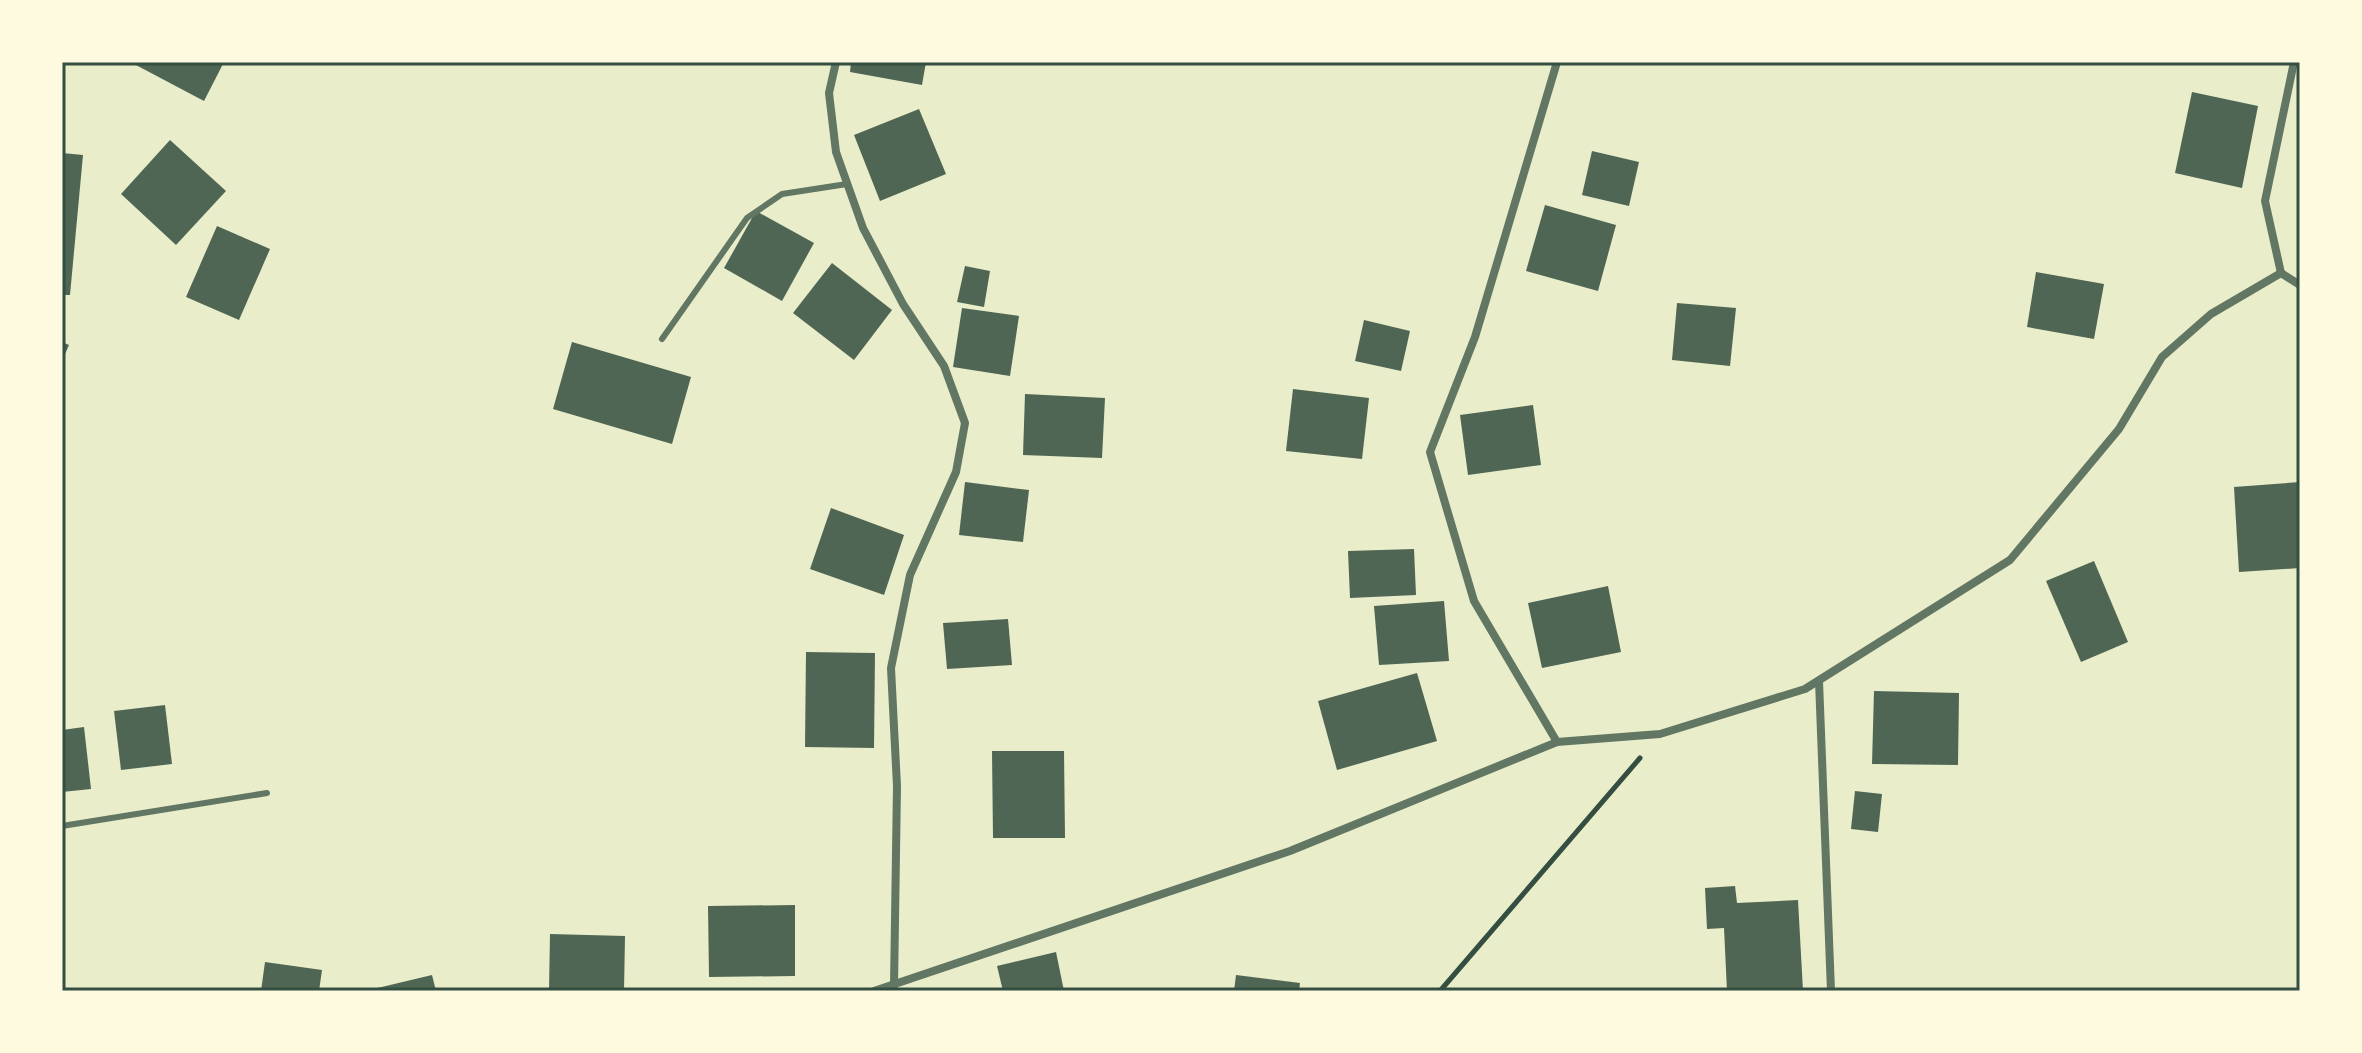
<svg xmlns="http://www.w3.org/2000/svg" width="2362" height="1053" viewBox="0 0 2362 1053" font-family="'PT Sans',sans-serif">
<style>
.building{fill:#4f6655}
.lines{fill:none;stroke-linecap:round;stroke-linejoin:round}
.path{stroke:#344e41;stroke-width:5}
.service{stroke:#617663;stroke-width:6}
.minor{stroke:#617663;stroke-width:8}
.neatline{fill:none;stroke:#344e41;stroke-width:3}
</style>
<rect width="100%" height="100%" fill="#e9edc9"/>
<!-- building -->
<g class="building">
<path d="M135 62H224L204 101 134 64Z"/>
<path d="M851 62H926L922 85 850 72Z"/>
<path d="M2192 92 2258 106 2242 188 2175 173Z"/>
<path d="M919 109 946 174 880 201 854 135Z"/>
<path d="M170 140 226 191 176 245 121 194Z"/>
<path d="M1592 151 1639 162 1629 206 1582 195Z"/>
<path d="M62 153 83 155 70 295H62Z"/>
<path d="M1545 205 1616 225 1598 291 1526 271Z"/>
<path d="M756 211 814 243 782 301 724 268Z"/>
<path d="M217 226 270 249 239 320 186 297Z"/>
<path d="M832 263 892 310 854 360 793 313Z"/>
<path d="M965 266 990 271 984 307 957 302Z"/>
<path d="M2036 272 2104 284 2094 339 2027 327Z"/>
<path d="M1677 303 1736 308 1730 366 1672 360Z"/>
<path d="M962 308 1019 316 1010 376 953 367Z"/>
<path d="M1364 320 1410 331 1401 371 1355 361Z"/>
<path d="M62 342 69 345 62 361Z"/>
<path d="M572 342 691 377 672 444 553 409Z"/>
<path d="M1293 389 1369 398 1362 459 1286 451Z"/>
<path d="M1025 394 1105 398 1102 458 1023 455Z"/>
<path d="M1533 405 1541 465 1468 475 1460 415Z"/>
<path d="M965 482 1029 490 1023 542 959 535Z"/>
<path d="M2300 482V568L2239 572 2234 487Z"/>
<path d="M831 508 904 535 884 595 810 569Z"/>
<path d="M1414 549 1416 595 1350 598 1348 551Z"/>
<path d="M2094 561 2128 642 2081 662 2046 581Z"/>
<path d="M1608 586 1621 652 1542 668 1528 603Z"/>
<path d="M1444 601 1449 661 1379 665 1374 606Z"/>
<path d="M1008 619 1012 665 947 669 943 623Z"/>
<path d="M806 652 875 653 874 748 805 747Z"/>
<path d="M1417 673 1437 741 1337 770 1318 701Z"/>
<path d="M1874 691 1959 693 1958 765 1872 764Z"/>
<path d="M165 705 172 764 121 770 114 711Z"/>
<path d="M84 727 91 789 62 792V730Z"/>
<path d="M992 751H1064L1065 838H993Z"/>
<path d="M1855 791 1882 794 1878 832 1851 829Z"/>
<path d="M1735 886 1737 903 1798 900 1803 991H1727L1724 928 1707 929 1705 888Z"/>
<path d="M795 905V976L709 977 708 906Z"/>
<path d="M550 934 625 936 624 991H549Z"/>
<path d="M1056 952 1064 991H1003L997 966Z"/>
<path d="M265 962 322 970 319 991H261Z"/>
<path d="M432 975 436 991H369V990Z"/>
<path d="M1236 975 1300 983 1299 991H1234Z"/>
</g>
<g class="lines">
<!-- path -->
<path class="path" d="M1440 991 1640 758"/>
<!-- service -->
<g class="service">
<path d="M662 339 747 218 782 194 847 184"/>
<path d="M62 826 267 793"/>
</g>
<!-- minor -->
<g class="minor">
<path d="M836 62 829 93 836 152 863 228 903 304 944 366 965 423 956 472 910 575 891 668 897 786 894 986"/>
<path d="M1557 62 1475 337 1430 452 1474 601 1557 742"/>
<path d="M2281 273 2265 201 2294 62"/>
<path d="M2281 273 2300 285"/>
<path d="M1819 681 1831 991"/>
<path d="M874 991 1290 851 1557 742 1660 734 1805 689 2010 560 2119 429 2162 357 2211 314 2281 273"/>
</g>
</g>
<!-- border -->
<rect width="2362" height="1053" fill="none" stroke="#fefae0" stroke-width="128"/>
<rect x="64" y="64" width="2234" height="925" class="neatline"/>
</svg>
